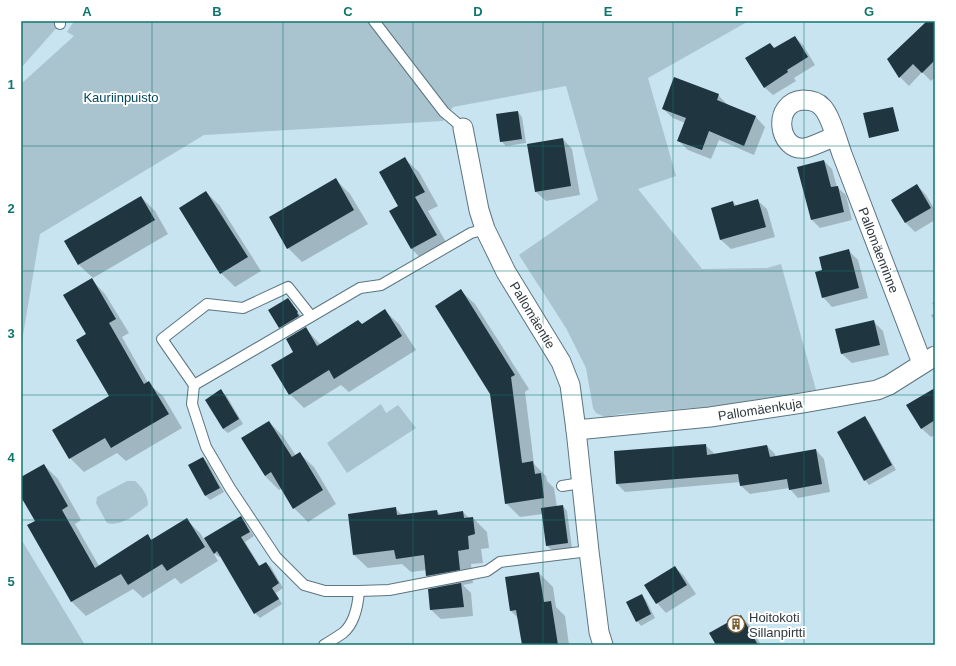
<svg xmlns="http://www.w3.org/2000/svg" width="956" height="666" viewBox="0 0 956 666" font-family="Helvetica,sans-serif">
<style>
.green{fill:#a9c3cf}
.shadow{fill:#0003}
.building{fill:#1f353f}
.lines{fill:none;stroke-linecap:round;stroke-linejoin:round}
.lane-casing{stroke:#5c7580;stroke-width:12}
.street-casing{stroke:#5c7580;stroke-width:21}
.lane{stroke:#fff;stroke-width:10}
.street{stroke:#fff;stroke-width:19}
.grid{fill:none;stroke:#0f766e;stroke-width:1;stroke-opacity:0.55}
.labels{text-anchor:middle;stroke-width:4;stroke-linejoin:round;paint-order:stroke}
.park-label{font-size:13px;fill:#00475e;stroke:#fff}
.street-label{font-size:13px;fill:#2e383d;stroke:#fff}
.poi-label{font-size:13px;fill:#2e383d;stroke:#fff;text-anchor:start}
.neatline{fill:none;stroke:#0f766e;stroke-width:1.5}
.grid-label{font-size:13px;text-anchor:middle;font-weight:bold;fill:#0f766e}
</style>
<rect width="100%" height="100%" fill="#c9e4f1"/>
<!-- green -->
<g class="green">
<path d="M21 21H755L747 22 648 78 676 176 638 189 702 269 767 268 781 264 816 390 717 406 621 414 605 417 596 413 593 408 586 368 566 328 519 255 598 200 566 86 453 107 443 121 204 135 40 234 21 347V84L74 36 67 32 74 21 60 24 21 68Z"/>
<path d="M381 404 386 413 398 405 416 428 347 473 327 443Z"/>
<path d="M127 481H135C142 487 148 495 148 505 137 513 122 527 107 523L96 503 97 497Z"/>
<path d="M21 539 85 645H21Z"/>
</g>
<!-- shadow -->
<g class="shadow">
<path d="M928 21H935V77L931 81 922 72 909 86 900 77 889 59Z"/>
<path d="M795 37 803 45 815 65 794 78 796 81 773 95 764 87 770 44 775 49Z"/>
<path d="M718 95 728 105 756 117 765 127 754 155 719 140 711 159 688 150 679 141 685 123 673 118 663 109Z"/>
<path d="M518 112 522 117 526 143 506 146 501 141Z"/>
<path d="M563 139 572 149 580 195 546 201 536 192Z"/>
<path d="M405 159 419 172 438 206 428 211 450 249 425 263 412 249 390 212 399 206Z"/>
<path d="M824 161 832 169 837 187 846 195 852 220 820 228 812 220 798 168Z"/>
<path d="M336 180 350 194 368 224 302 262 288 248Z"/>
<path d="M917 185 926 195 935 210V220L915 232 906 223 892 200Z"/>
<path d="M206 192 220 206 261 271 235 287 221 273 180 209Z"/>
<path d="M141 197 155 211 168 234 93 278 79 265Z"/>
<path d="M757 200 767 209 775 237 731 249 721 240 712 209 733 202 737 206Z"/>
<path d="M849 251 858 260 868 298 832 307 823 297 824 271Z"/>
<path d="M92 280 105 294 129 333 122 337 148 383 163 396 182 428 126 461 117 453 84 472 70 458 53 430 111 396 88 335Z"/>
<path d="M461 291 475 304 529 389 525 392 534 464 546 476 547 481 554 488 557 507 563 506 567 511 572 548 552 550 547 546 543 514 520 517 506 503 491 393Z"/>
<path d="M288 299 302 317 284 332 280 327Z"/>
<path d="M935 302V308L932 303Z"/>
<path d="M385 311 399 324 416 350 349 392 341 385 304 408 290 394 295 352 306 329 321 345 362 325Z"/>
<path d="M935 313V322L931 315Z"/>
<path d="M873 321 883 331 889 355 852 363 842 354 836 330Z"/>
<path d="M935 389V435L931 437 921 428Z"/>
<path d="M221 391 226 395 243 424 228 433 223 429Z"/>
<path d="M865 417 869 422 896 470 869 485 865 480Z"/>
<path d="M269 422 283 436 296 456 300 454 314 467 336 504 308 522 294 508 282 488 279 490 265 476Z"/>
<path d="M705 445 714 453V455L767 446 775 454 776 457 816 450 824 459 830 492 798 498 789 488 750 494 741 486V482L625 492 617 484Z"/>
<path d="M203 458 208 463 224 492 210 500 206 496Z"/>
<path d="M44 465 58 479 81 520 75 524 99 566 148 536 152 540 186 519 200 533 204 539 241 518 245 522 254 536 245 542 260 566 266 563 271 567 283 588 276 593 282 604 260 618 255 613 221 556 219 557 213 552 218 561 181 584 175 578 143 598 133 589 86 616 72 602 29 526 36 521 21 495V478Z"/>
<path d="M395 508 403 516 437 511 441 515 463 512 469 518H473L487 532 489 548 481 549 483 563 471 564 473 583 463 585 471 593 473 616 441 619 431 610 429 590 439 588 427 576V570L411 572 402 564 368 568 354 555Z"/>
<path d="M675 567 684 576 696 594 666 613 657 603Z"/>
<path d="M539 573 553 587 556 607 565 616 569 645H523L519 619 511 611Z"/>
<path d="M641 595 646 600 655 618 641 626 637 621Z"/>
<path d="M741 616 750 626 761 645H718Z"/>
</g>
<!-- building -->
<g class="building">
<path d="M927 21H935V60L922 73 913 64 899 78 887 59Z"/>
<path d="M795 36 808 57 787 70 788 72 764 88 745 58 770 43 774 48Z"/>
<path d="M674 77 719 94 717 100 756 116 744 146 709 131 702 150 677 141 686 118 662 109Z"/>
<path d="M893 107 899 131 869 138 863 113Z"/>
<path d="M518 111 522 139 500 142 496 114Z"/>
<path d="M563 138 571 186 535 192 527 144Z"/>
<path d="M405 157 425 192 415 197 437 235 411 249 389 211 398 206 379 172Z"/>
<path d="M824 160 831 187 838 186 844 212 811 220 797 167Z"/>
<path d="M336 178 354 210 287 249 269 217Z"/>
<path d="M917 184 931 208 905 223 891 200Z"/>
<path d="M206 191 248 257 220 274 179 208Z"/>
<path d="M141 196 155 220 78 265 64 241Z"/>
<path d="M758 199 766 227 720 240 711 208 733 201 734 206Z"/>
<path d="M849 249 859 288 822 298 815 272 822 270 819 257Z"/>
<path d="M92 278 116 319 109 323 144 384 149 381 169 414 111 448 105 438 69 459 52 430 109 396 76 340 86 334 63 295Z"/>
<path d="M461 289 515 375 511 377 522 463 533 461 535 474 541 473 544 498 505 504 490 394 435 306Z"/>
<path d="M288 298 298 312 297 313 299 316 279 328 268 310Z"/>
<path d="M385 309 402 336 334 379 329 370 289 395 271 365 293 352 286 339 306 327 317 346 358 320 362 324Z"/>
<path d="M874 320 880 345 841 354 835 329Z"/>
<path d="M935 388V420L921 429 906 405Z"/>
<path d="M221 389 239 419 223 429 205 400Z"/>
<path d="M865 416 892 465 864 481 837 432Z"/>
<path d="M269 421 292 457 300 452 323 490 293 509 271 472 265 476 241 438Z"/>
<path d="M706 444 707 455 767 445 770 457 816 449 822 484 789 490 787 479 740 486 738 474 616 484 614 451Z"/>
<path d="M203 457 220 488 205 496 188 465Z"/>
<path d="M44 464 68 506 62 510 95 568 148 534 151 540 187 518 205 547 167 571 162 564 128 585 121 574 71 602 27 525 35 521 21 497V477Z"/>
<path d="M563 505 568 543 546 546 541 508Z"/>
<path d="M396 507 397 515 437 510 438 515 463 511 464 518 473 517 475 534 468 536 469 549 458 551 460 570 426 576 424 555 396 559 394 550 353 555 348 514Z"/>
<path d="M241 516 250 532 241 537 259 566 266 562 279 583 272 588 279 599 254 614 217 551 214 554 204 538Z"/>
<path d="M675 566 687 585 656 604 644 585Z"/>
<path d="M539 572 544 602 551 601 558 645H522L516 610 510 611 505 577Z"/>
<path d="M461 583 464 607 430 610 428 589Z"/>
<path d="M642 594 651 614 636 622 626 602Z"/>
<path d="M741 615 758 645H716L709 633Z"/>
</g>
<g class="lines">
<defs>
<g id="lane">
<path d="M60 21V24"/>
<path d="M374 21 444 112 463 128"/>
<path d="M311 316 288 287 243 308 207 304 162 339 194 385 360 288 381 285 471 233 485 229"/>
<path d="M194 385 192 404 206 447 230 488 276 557 304 585 325 591H359L389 590 487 571 500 562 589 551"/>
<path d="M562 486 581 483"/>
<path d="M324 645C331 641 337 637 343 633 355 623 358 605 359 591"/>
</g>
<g id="street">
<path d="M463 128 479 210 485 229 506 272 561 362 570 385 576 430 589 551 599 632 603 645"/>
<path d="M836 136C828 139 812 147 805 148 778 152 771 102 803 100 810 100 817 101 822 107 830 114 838 143 842 154L922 363"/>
<path d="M576 430 710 417 802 403 877 390 889 385 935 356"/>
</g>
</defs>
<!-- lane casing -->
<use href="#lane" class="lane-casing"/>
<!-- street casing -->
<use href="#street" class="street-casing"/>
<!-- lane -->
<use href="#lane" class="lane"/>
<!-- street -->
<use href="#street" class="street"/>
</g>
<!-- grid -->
<path class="grid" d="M152 21V645M283 21V645M413 21V645M543 21V645M673 21V645M804 21V645M21 146H935M21 271H935M21 395H935M21 520H935"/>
<!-- icons -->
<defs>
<symbol id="building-ring" viewBox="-11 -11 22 22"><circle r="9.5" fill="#fff" stroke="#795d30" stroke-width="1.5"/><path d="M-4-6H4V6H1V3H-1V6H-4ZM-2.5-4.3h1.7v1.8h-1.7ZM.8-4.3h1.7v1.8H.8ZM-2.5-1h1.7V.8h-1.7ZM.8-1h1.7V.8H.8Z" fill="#795d30"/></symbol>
</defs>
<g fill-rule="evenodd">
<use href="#building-ring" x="726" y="614" width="20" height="20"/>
</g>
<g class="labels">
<!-- park labels -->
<g class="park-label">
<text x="121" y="102">Kauriinpuisto</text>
</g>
<!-- street labels -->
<g class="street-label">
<text transform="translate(879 250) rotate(69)" y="5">Pallomäenrinne</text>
<text transform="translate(533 315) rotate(59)" y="5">Pallomäentie</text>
<text transform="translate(760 409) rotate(-9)" y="5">Pallomäenkuja</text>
</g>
<!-- poi labels -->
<g class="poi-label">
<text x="749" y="622">Hoitokoti<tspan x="749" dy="15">Sillanpirtti</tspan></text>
</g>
</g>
<!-- border -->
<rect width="956" height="666" fill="none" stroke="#ffffff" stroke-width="44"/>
<rect x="22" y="22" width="912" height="622" class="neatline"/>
<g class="grid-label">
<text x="87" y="16">A</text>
<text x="217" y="16">B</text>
<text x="348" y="16">C</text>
<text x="478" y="16">D</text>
<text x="608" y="16">E</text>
<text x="739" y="16">F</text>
<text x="869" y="16">G</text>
<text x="11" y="89">1</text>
<text x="11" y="213">2</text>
<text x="11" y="338">3</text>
<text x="11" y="462">4</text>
<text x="11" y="586">5</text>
</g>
</svg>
